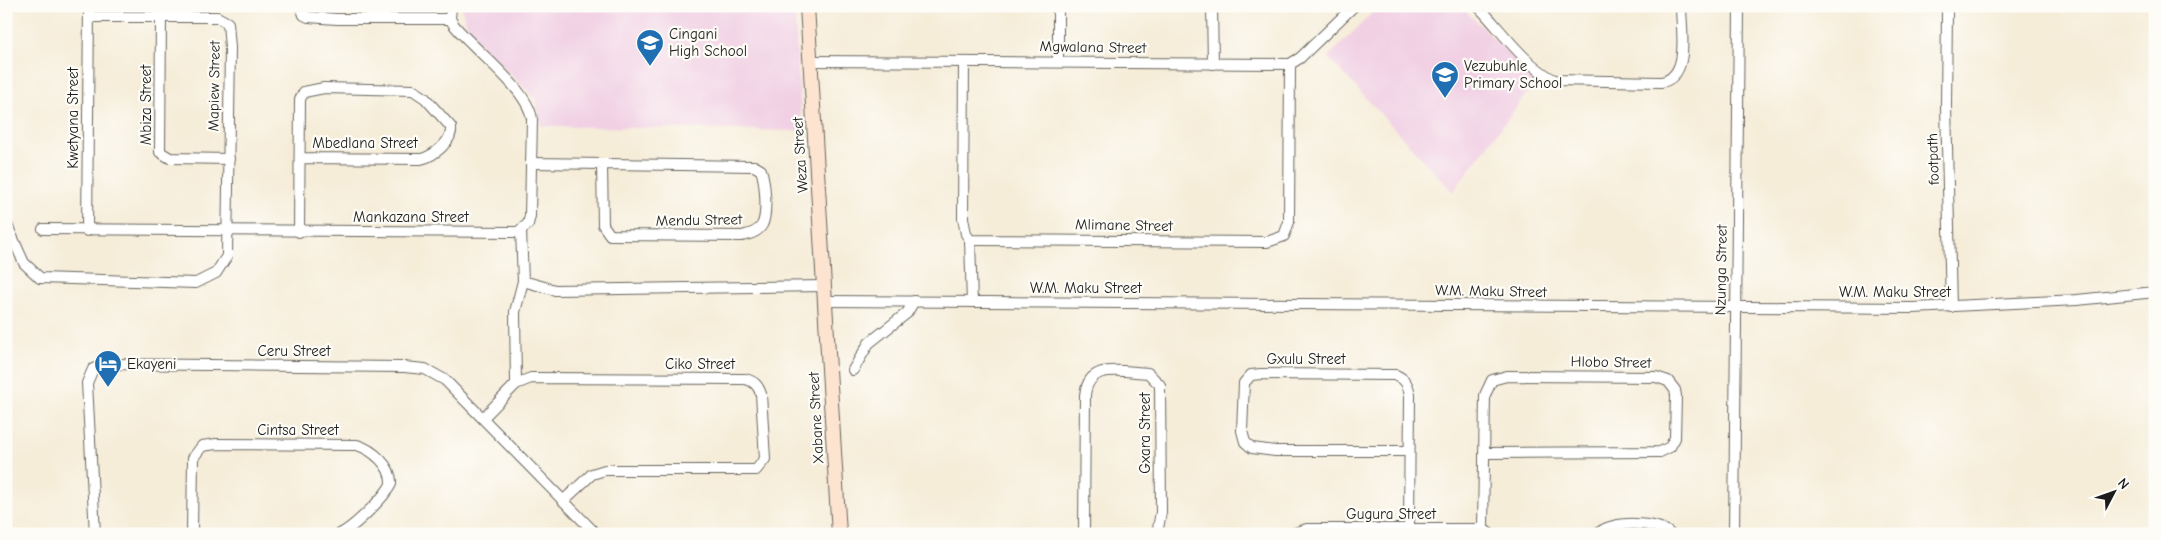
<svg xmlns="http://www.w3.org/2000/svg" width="2161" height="540" viewBox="0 0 2161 540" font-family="'Comic Neue',sans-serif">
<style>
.built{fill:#f1d0e4}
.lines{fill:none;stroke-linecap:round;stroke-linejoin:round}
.street-casing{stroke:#68655e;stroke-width:12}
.secondary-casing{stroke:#68655e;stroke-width:16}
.street{stroke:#fff;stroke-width:10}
.secondary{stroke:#fde4d1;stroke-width:14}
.labels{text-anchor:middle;stroke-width:4.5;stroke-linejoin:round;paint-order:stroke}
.poi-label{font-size:15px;fill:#1c1c1c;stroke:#fdfcf7;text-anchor:start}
.street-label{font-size:15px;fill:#1c1c1c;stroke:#fdfcf7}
</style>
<rect width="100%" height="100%" fill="#fdfcf7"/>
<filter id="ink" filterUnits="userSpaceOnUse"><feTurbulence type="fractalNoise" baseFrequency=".02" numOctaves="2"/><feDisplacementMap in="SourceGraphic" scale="10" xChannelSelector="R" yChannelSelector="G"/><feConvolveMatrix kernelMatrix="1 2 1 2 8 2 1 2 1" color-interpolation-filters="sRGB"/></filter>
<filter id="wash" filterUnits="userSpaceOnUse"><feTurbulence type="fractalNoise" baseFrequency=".0096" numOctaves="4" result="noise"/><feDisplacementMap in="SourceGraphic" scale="20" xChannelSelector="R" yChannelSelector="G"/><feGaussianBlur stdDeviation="1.12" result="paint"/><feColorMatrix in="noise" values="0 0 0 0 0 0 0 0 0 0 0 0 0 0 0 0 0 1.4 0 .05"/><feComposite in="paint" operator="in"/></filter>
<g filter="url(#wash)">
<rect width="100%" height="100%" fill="#f6edd9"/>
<!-- built -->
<g class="built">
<path d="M461 6H794L802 131 541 126 536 100 469 33Z"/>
<path d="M1379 6H1461L1536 81 1453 192 1328 57Z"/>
</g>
</g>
<g filter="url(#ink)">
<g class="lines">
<defs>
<g id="street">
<path d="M301 6 304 15 308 17 337 19H450"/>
<path d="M1212 6 1213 64"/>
<path d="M1478 6C1502 31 1523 63 1554 80L1661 82C1691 77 1681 30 1681 6"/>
<path d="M6 8V6"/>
<path d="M1947 10 1946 106 1951 307"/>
<path d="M161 17 160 152 170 158 229 159"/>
<path d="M810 61 1290 64 1300 58 1354 6"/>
<path d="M964 62 963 218 966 234 970 240 1267 242 1284 236 1289 222 1290 64"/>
<path d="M1058 62V6"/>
<path d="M531 163 754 166 761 170C765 181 768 214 762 225 758 232 750 234 742 236L610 235 603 225 602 164"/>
<path d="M6 223 24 263 40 278 196 283 216 273 227 256 230 48 228 23 217 17H89"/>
<path d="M43 229 518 232 528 224 530 216 532 119C528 89 474 50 454 25L450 19 451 6"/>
<path d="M87 231 89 6"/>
<path d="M299 232 300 99 304 92 324 88 413 90 425 98 451 127C453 141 434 156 421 159L300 158"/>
<path d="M970 240 972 302"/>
<path d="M523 281 555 290 824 286"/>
<path d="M825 301 1913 308 2077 300 2155 292"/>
<path d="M853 370 869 343 907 313 914 301"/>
<path d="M516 384 515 312 523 281 521 230"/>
<path d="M483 418 516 384 531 378 745 379C754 381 758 385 761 394L765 459 756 470H605L592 474 563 501"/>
<path d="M1409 528 1410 395C1408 384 1405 379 1396 375L1261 374 1251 375 1244 383 1242 431 1245 442 1252 448 1275 451H1409"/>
<path d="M1483 529 1485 395 1492 380 1507 376 1656 377 1668 381 1675 390 1676 396 1675 438 1670 447 1660 452 1484 453"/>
<path d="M95 534 87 383 93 369 105 364 404 367 425 369 445 380 596 534"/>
<path d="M192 534 193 458 202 446 216 444 357 445C373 450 392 466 391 484 385 497 353 528 340 534"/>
<path d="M1084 534 1085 395C1089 361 1122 372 1148 373L1160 385 1161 512 1157 534"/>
<path d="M1292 534 1307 529H1483L1490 534"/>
<path d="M1598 534C1609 520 1659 521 1670 534"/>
<path d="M1734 534 1739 6"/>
</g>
<path id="secondary" d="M807 6 839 534"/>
</defs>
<!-- street casing -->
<use href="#street" class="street-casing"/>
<!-- secondary casing -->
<use href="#secondary" class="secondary-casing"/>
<!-- street -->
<use href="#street" class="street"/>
<!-- secondary -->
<use href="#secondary" class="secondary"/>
</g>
</g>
<!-- icons -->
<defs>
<symbol id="school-pin" viewBox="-11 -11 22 30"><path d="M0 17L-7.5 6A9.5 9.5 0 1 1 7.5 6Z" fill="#1f6fb2" stroke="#fdfcf7"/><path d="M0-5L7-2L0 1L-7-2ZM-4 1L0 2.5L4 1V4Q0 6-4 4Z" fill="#fff"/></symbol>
<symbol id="hotel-pin" viewBox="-11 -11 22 30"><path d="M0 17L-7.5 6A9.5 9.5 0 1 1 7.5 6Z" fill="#1f6fb2" stroke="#fdfcf7"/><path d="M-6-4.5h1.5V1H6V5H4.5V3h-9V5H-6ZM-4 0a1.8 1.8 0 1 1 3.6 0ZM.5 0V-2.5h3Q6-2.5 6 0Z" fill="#fff"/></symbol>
</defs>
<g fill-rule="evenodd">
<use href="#school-pin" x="634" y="27" width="32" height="43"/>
<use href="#school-pin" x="1429" y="59" width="32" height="43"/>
<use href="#hotel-pin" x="92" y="348" width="32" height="43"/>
</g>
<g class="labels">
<!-- poi labels -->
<g class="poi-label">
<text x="669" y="39">Cingani<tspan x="669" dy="17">High School</tspan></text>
<text x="1464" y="71">Vezubuhle<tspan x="1464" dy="17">Primary School</tspan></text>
<text x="127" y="369">Ekayeni</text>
</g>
<!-- street labels -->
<g class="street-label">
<text transform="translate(1093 47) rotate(1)" y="5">Mgwalana Street</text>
<text transform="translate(214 86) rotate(-89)" y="5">Mapiew Street</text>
<text transform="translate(146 105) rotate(-90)" y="5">Mbiza Street</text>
<text transform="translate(73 118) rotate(-90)" y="5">Kwetyana Street</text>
<text x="365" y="148">Mbedlana Street</text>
<text transform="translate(800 155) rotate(-94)" y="5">Weza Street</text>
<text transform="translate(1933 159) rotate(-92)" y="5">footpath</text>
<text x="411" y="222">Mankazana Street</text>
<text transform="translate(699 220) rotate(-1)" y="5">Mendu Street</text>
<text transform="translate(1124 225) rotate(1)" y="5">Mlimane Street</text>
<text transform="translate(1721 270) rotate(-89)" y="5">Nzunga Street</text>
<text x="1086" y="293">W.M. Maku Street</text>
<text transform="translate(1491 291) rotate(1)" y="5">W.M. Maku Street</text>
<text x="1895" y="297">W.M. Maku Street</text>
<text x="294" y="356">Ceru Street</text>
<text x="1306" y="364">Gxulu Street</text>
<text transform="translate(1611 362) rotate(1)" y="5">Hlobo Street</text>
<text x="700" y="369">Ciko Street</text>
<text transform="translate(816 418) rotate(-93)" y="5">Xabane Street</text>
<text x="298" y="435">Cintsa Street</text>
<text transform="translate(1145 433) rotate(-90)" y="5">Gxara Street</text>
<text x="1391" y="519">Gugura Street</text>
</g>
</g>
<!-- margin -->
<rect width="2161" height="540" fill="none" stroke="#fdfcf7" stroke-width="25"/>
<!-- north arrow -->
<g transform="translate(2114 492) rotate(49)" stroke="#fdfcf7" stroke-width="4" paint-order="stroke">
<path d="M0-4L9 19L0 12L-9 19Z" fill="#1c1c1c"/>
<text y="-8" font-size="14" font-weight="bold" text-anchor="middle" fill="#1c1c1c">N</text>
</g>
</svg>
